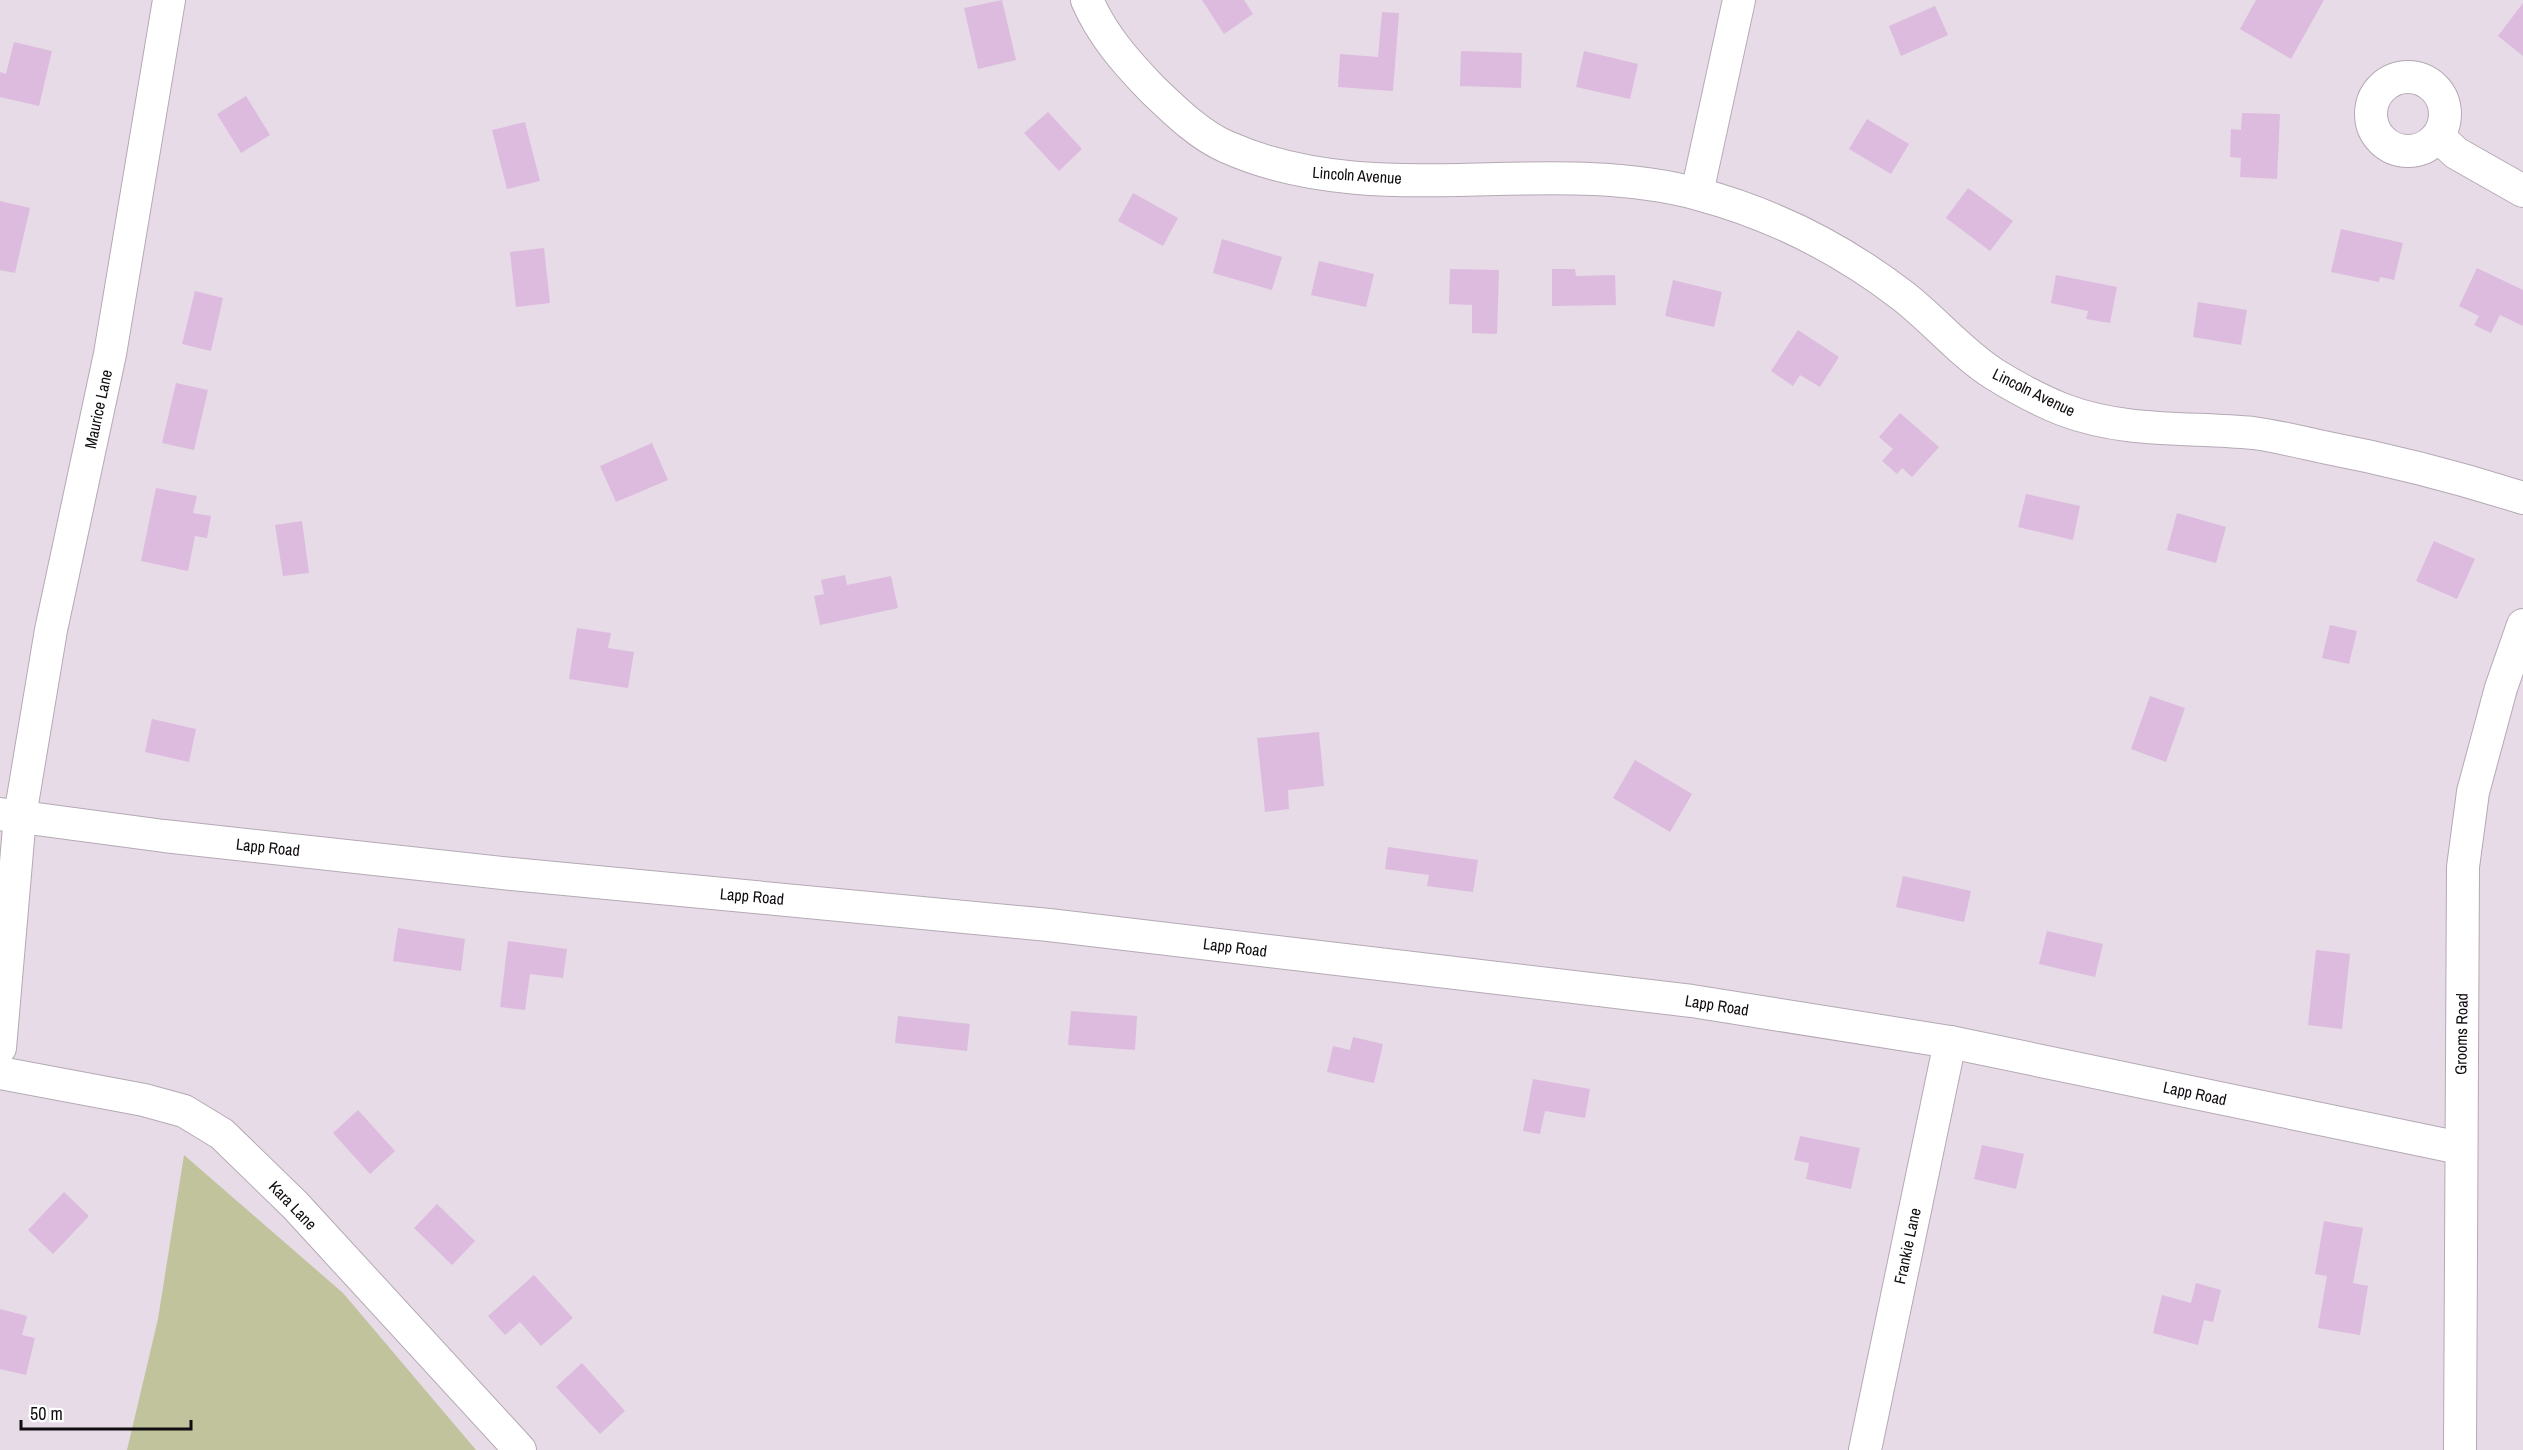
<svg xmlns="http://www.w3.org/2000/svg" width="2523" height="1450" viewBox="0 0 2523 1450" font-family="'Archivo Narrow',sans-serif">
<style>
.green{fill:#c1c39d}
.building{fill:#ddbbde}
.lines{fill:none;stroke-linecap:round;stroke-linejoin:round}
.minor-casing{stroke:#b4a9b4;stroke-width:34}
.minor{stroke:#fff;stroke-width:32}
.labels{text-anchor:middle;stroke-width:4.5;stroke-linejoin:round;paint-order:stroke}
.street-label{font-size:16px;fill:#100c10;stroke:#fff}
</style>
<rect width="100%" height="100%" fill="#e6dbe7"/>
<!-- green -->
<path class="green" d="M184 1155 343 1293 476 1450H127L158 1319Z"/>
<!-- building -->
<g class="building">
<path d="M1002 0 1016 60 978 69 964 8Z"/>
<path d="M1202 0H1244L1253 14 1224 34Z"/>
<path d="M2256 0H2324L2291 59 2240 29Z"/>
<path d="M2523 3V56L2498 36Z"/>
<path d="M1935 6 1948 35 1901 56 1889 26Z"/>
<path d="M1382 12 1399 13 1393 91 1338 87 1340 54 1378 57Z"/>
<path d="M14 42 52 51 39 106 0 97V72L6 74Z"/>
<path d="M1461 51 1522 53 1521 88 1460 86Z"/>
<path d="M1584 51 1638 64 1630 99 1576 87Z"/>
<path d="M246 96 270 135 241 153 217 114Z"/>
<path d="M1048 112 1082 149 1059 171 1024 133Z"/>
<path d="M2242 113 2280 114 2277 179 2240 177 2241 158 2230 157 2231 129 2241 130Z"/>
<path d="M1867 119 1909 144 1891 174 1849 149Z"/>
<path d="M525 122 540 181 507 189 492 130Z"/>
<path d="M1968 188 2013 221 1990 251 1946 218Z"/>
<path d="M1133 193 1178 218 1163 246 1118 221Z"/>
<path d="M0 201 30 208 15 273 0 270Z"/>
<path d="M2341 229 2403 243 2394 280 2380 277 2379 282 2331 272Z"/>
<path d="M1222 239 1282 257 1272 290 1213 273Z"/>
<path d="M544 248 550 303 516 307 510 252Z"/>
<path d="M1319 261 1374 274 1366 307 1311 295Z"/>
<path d="M2477 268 2523 290V326L2500 315 2491 333 2474 325 2479 316 2459 306Z"/>
<path d="M1450 269 1499 270 1497 334 1472 333V305L1449 304Z"/>
<path d="M1552 269H1575L1576 276 1615 275 1616 305 1552 306Z"/>
<path d="M2056 275 2117 287 2110 323 2086 319 2088 311 2051 303Z"/>
<path d="M1673 280 1722 292 1714 327 1665 316Z"/>
<path d="M195 291 223 298 211 351 182 344Z"/>
<path d="M2198 302 2247 310 2241 345 2193 337Z"/>
<path d="M1798 330 1839 357 1820 387 1800 375 1793 386 1771 371Z"/>
<path d="M176 383 208 390 194 450 162 443Z"/>
<path d="M1900 413 1939 447 1912 477 1902 468 1897 474 1882 461 1893 449 1879 437Z"/>
<path d="M652 443 668 480 616 502 600 466Z"/>
<path d="M156 488 197 496 193 513 211 516 207 538 195 536 188 571 141 561Z"/>
<path d="M2026 494 2080 506 2073 540 2018 527Z"/>
<path d="M2177 513 2226 527 2216 563 2167 550Z"/>
<path d="M302 521 309 573 283 576 275 525Z"/>
<path d="M2434 541 2475 559 2457 599 2416 581Z"/>
<path d="M845 575 847 585 891 576 898 608 820 625 814 596 824 594 821 580Z"/>
<path d="M2330 625 2357 631 2349 664 2322 658Z"/>
<path d="M577 628 611 633 608 648 634 652 628 688 569 679Z"/>
<path d="M2150 696 2185 708 2166 762 2131 749Z"/>
<path d="M152 719 196 729 189 762 145 752Z"/>
<path d="M1319 732 1324 786 1288 790 1289 809 1265 812 1257 738Z"/>
<path d="M1635 760 1692 794 1670 832 1613 798Z"/>
<path d="M1388 847 1478 860 1473 892 1427 886 1429 875 1385 869Z"/>
<path d="M1903 876 1971 891 1964 922 1896 907Z"/>
<path d="M398 928 465 939 461 971 393 961Z"/>
<path d="M2047 931 2103 944 2095 977 2039 964Z"/>
<path d="M508 941 567 949 563 978 530 974 525 1010 500 1007Z"/>
<path d="M2316 950 2350 954 2342 1029 2308 1025Z"/>
<path d="M1071 1011 1137 1016 1135 1050 1068 1045Z"/>
<path d="M898 1016 970 1024 967 1051 895 1043Z"/>
<path d="M1353 1037 1383 1044 1374 1083 1327 1072 1333 1046 1350 1050Z"/>
<path d="M1533 1079 1590 1089 1585 1118 1545 1111 1540 1134 1523 1131Z"/>
<path d="M358 1110 395 1151 370 1174 333 1133Z"/>
<path d="M1800 1136 1860 1148 1851 1189 1806 1179 1809 1163 1794 1160Z"/>
<path d="M1982 1145 2024 1154 2016 1189 1974 1179Z"/>
<path d="M64 1192 89 1216 53 1254 28 1230Z"/>
<path d="M437 1204 475 1241 452 1265 414 1228Z"/>
<path d="M2324 1221 2363 1228 2353 1283 2368 1286 2360 1335 2318 1328 2327 1276 2315 1274Z"/>
<path d="M534 1275 573 1318 541 1346 520 1322 505 1335 488 1316Z"/>
<path d="M2196 1283 2221 1290 2213 1322 2204 1320 2198 1345 2153 1333 2162 1295 2191 1303Z"/>
<path d="M0 1309 27 1316 22 1335 35 1338 26 1375 0 1369Z"/>
<path d="M582 1363 625 1411 600 1434 556 1387Z"/>
</g>
<g class="lines">
<defs>
<g id="minor">
<path d="M1087 0C1102 35 1126 62 1152 89 1174 110 1199 135 1227 147 1376 213 1545 153 1698 194 1773 214 1842 249 1903 296 1934 320 1961 353 1994 374 2015 387 2041 401 2064 410 2125 433 2189 427 2253 433 2276 436 2300 442 2323 447 2391 460 2457 477 2523 498"/>
<circle cx="2408" cy="114" r="37"/>
<path d="M2438 136 2456 153 2523 191"/>
<path d="M1697 193 1739 0"/>
<path d="M0 814 164 836 512 874 1049 925 1692 1001 1950 1042 2460 1148"/>
<path d="M0 1048 20 816 51 630 110 354 169 0"/>
<path d="M0 1073 144 1100 184 1111 222 1134 295 1205 520 1450"/>
<path d="M1865 1450 1950 1042"/>
<path d="M2460 1450 2463 867 2473 792 2501 688 2523 625"/>
</g>
</defs>
<!-- minor casing -->
<use href="#minor" class="minor-casing"/>
<!-- minor -->
<use href="#minor" class="minor"/>
</g>
<g class="labels">
<!-- street labels -->
<g class="street-label">
<text transform="translate(1357 175) rotate(4)" y="6">Lincoln Avenue</text>
<text transform="translate(2034 392) rotate(26)" y="6">Lincoln Avenue</text>
<text transform="translate(98 409) rotate(-78)" y="6">Maurice Lane</text>
<text transform="translate(268 847) rotate(6)" y="6">Lapp Road</text>
<text transform="translate(752 896) rotate(5)" y="6">Lapp Road</text>
<text transform="translate(1235 947) rotate(7)" y="6">Lapp Road</text>
<text transform="translate(1717 1005) rotate(9)" y="6">Lapp Road</text>
<text transform="translate(2461 1034) rotate(-89)" y="6">Grooms Road</text>
<text transform="translate(2195 1093) rotate(12)" y="6">Lapp Road</text>
<text transform="translate(293 1205) rotate(46)" y="6">Kara Lane</text>
<text transform="translate(1907 1246) rotate(-78)" y="6">Frankie Lane</text>
</g>
</g>
<!-- scale -->
<path d="M21 1420v9h170v-9" fill="none" stroke="#100c10" stroke-width="3"/>
<text x="30" y="1420" font-size="18" fill="#100c10" stroke="#ffffff" stroke-width="4.5" paint-order="stroke">50 m</text>
</svg>
